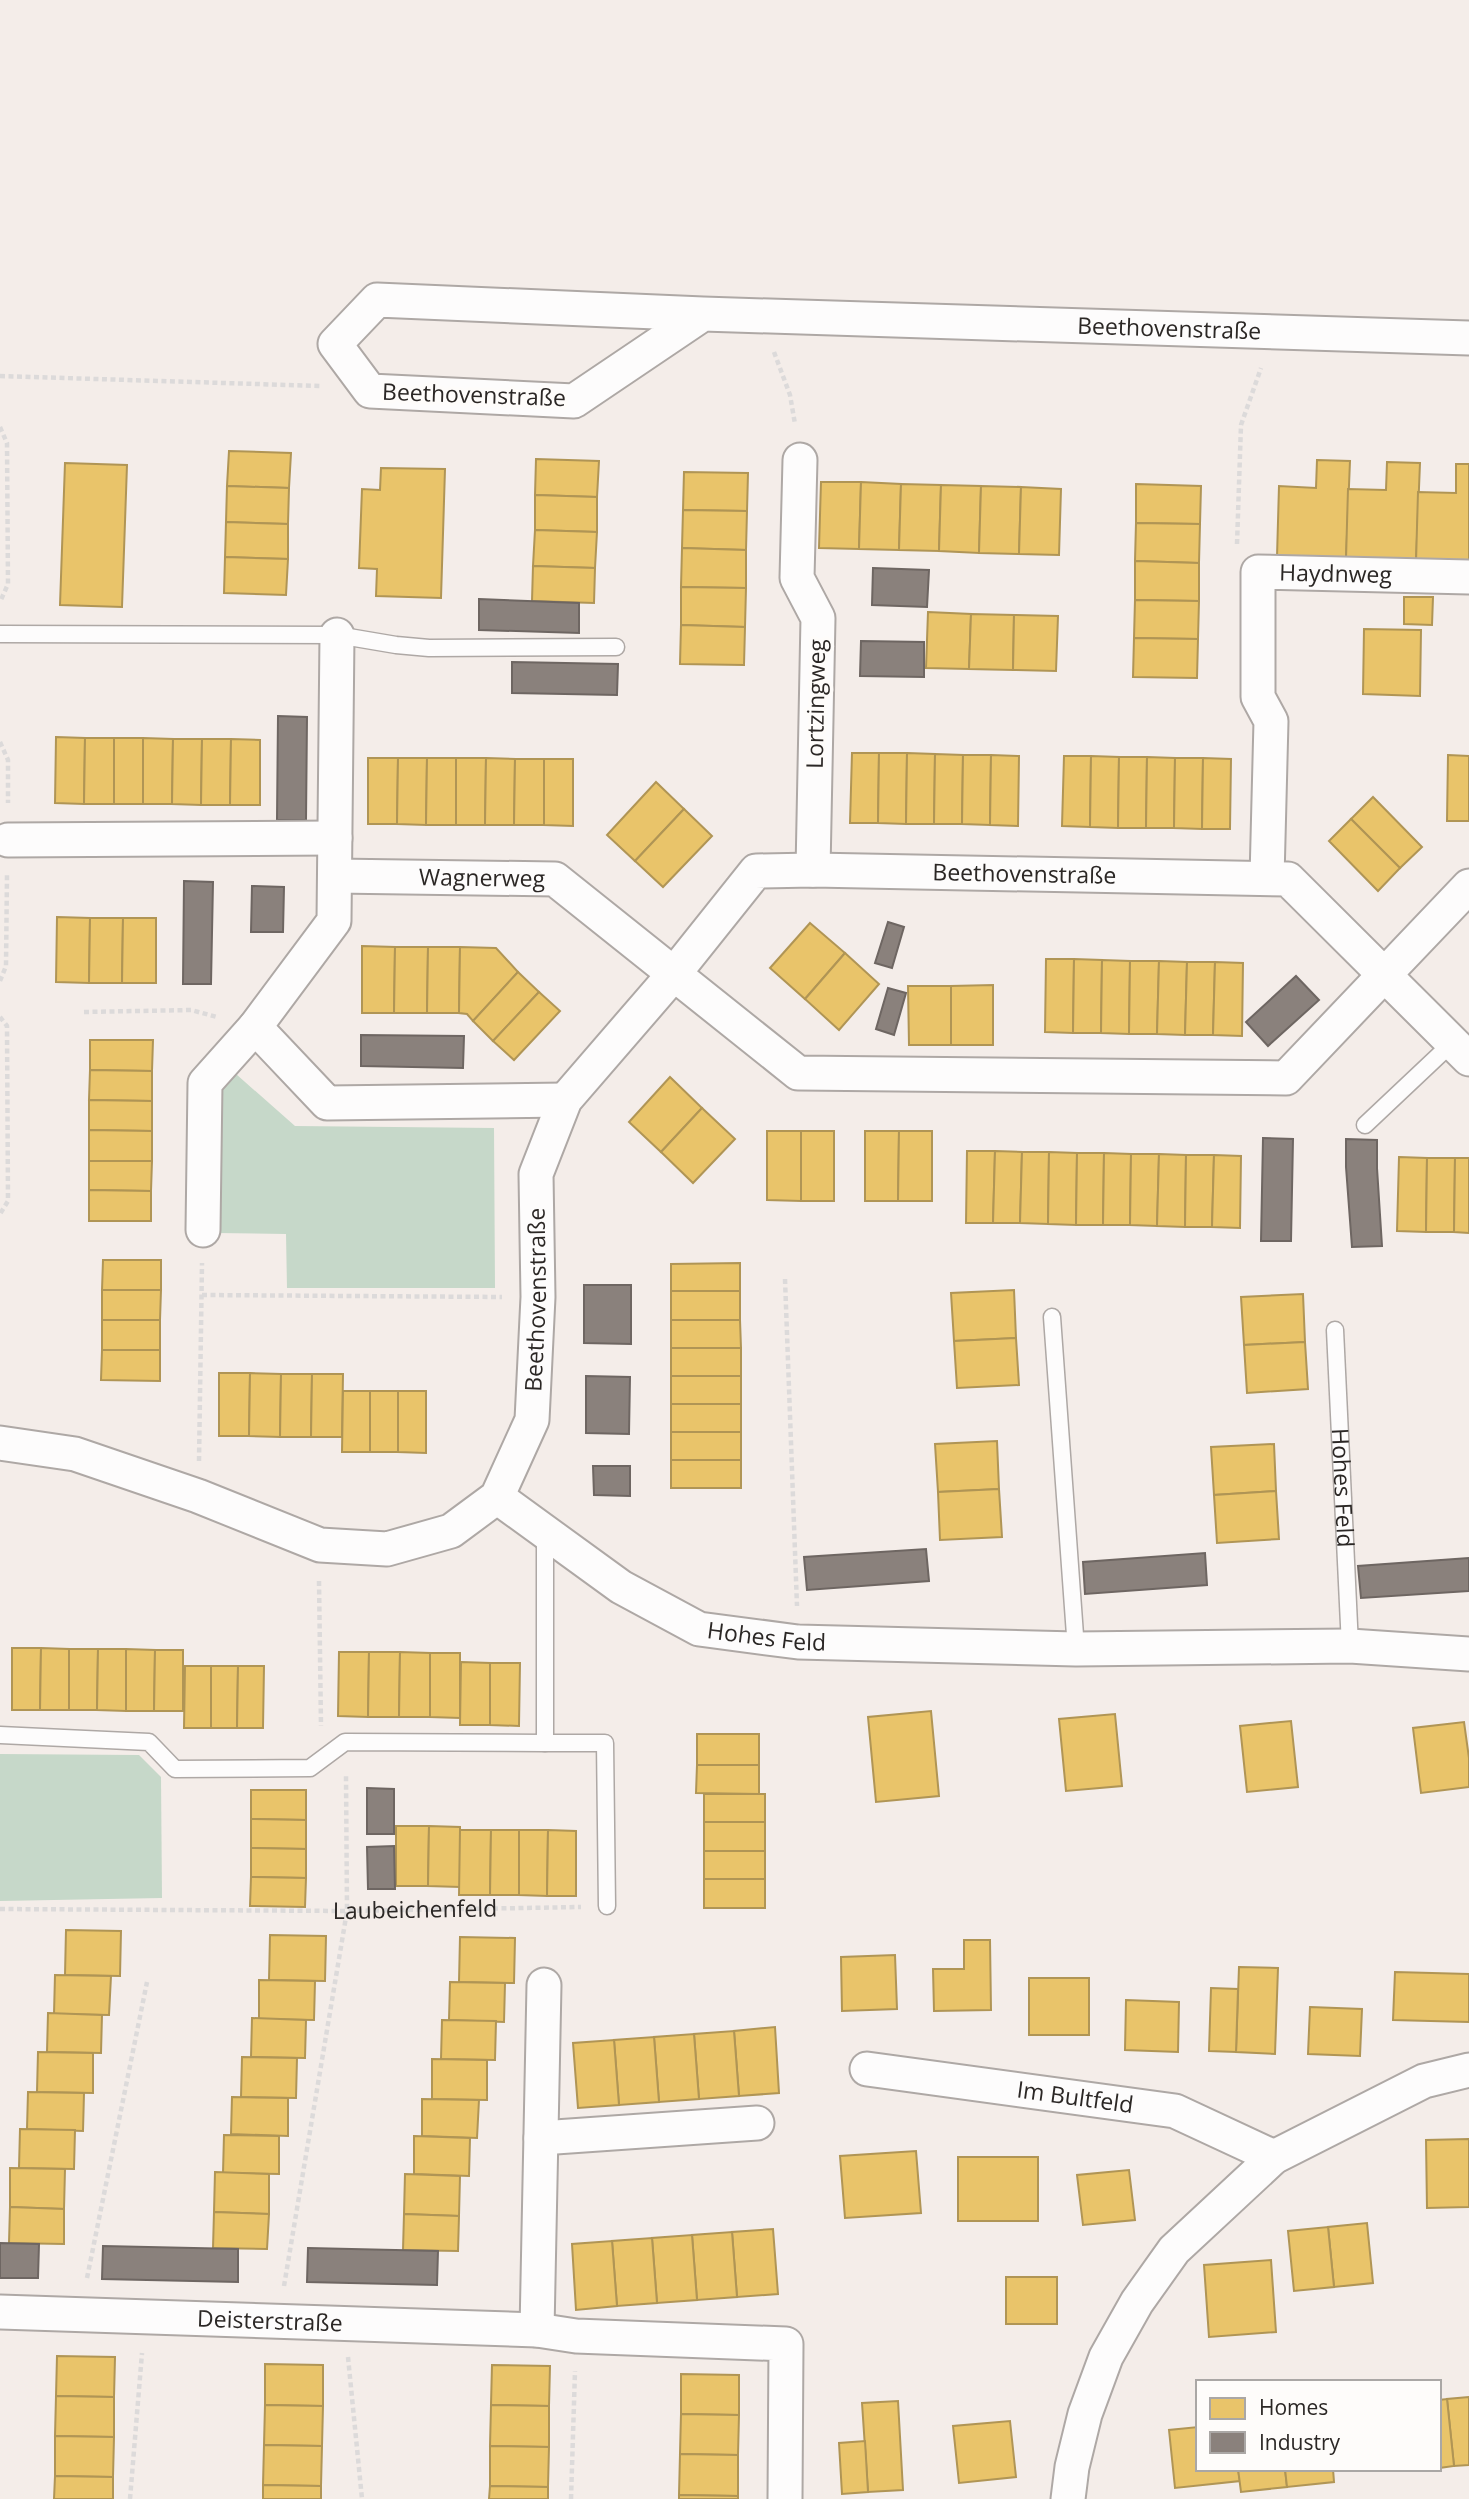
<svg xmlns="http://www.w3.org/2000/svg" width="1469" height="2499" viewBox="0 0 1469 2499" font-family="'Open Sans',sans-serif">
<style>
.green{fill:#c6d8c9}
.homes{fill:#e9c46a;stroke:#b09555;stroke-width:2}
.industry{fill:#8a817c;stroke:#6e6662;stroke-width:2}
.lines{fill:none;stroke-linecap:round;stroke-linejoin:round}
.lane-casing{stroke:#aea8a5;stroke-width:19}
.street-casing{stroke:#aea8a5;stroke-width:37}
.path{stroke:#dcdada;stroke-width:4.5;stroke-dasharray:5 3.5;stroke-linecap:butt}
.lane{stroke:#fdfcfc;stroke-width:16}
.street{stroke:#fdfcfc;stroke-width:33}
.labels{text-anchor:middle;stroke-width:7;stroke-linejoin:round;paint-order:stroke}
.street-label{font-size:23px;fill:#2b2725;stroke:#fefcfa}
</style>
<rect width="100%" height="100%" fill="#f4ede9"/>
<!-- green -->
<g class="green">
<path d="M236 1074 295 1126 494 1128 495 1288H287L286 1234 216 1233V1096Z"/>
<path d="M0 1754 139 1755 161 1777 162 1898 0 1901Z"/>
</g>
<!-- homes -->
<g class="homes">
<path d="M229 451 291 453 289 488 227 486Z"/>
<path d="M536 459 599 461 597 497 535 495Z"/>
<path d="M1317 460 1350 461 1346 559 1277 557 1279 486 1316 488Z"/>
<path d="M1387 462 1420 463 1416 562 1346 559 1348 489 1386 490Z"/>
<path d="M65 463 127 465 122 607 60 605Z"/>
<path d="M1456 464H1469V563L1416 562 1418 492 1456 493Z"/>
<path d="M381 468 445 469 441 598 376 596 377 569 359 568 362 489 380 490Z"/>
<path d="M684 472 748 473 747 511 683 510Z"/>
<path d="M821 482H861L859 549 819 548Z"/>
<path d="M861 482 901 484 899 550 859 549Z"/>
<path d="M901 484 941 485 939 551 899 550Z"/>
<path d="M1136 484 1201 486 1200 524 1136 523Z"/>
<path d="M941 485 981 486 979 553 939 551Z"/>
<path d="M227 486 289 488 288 524 226 522Z"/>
<path d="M981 486 1021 487 1019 554 979 553Z"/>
<path d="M1021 487 1061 489 1059 555 1019 554Z"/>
<path d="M535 495 597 497V532L535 530Z"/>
<path d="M683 510 747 511 746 550 682 548Z"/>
<path d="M226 522 288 524V559L225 557Z"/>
<path d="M1136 523 1200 524 1199 563 1135 561Z"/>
<path d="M535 530 597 532 595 568 533 566Z"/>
<path d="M682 548 746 550V588L681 587Z"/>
<path d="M225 557 288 559 286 595 224 593Z"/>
<path d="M1135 561 1199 563V601L1135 600Z"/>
<path d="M533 566 595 568 594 603 532 601Z"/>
<path d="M681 587 746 588 745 627 681 625Z"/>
<path d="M1404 597H1433L1432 625 1404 624Z"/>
<path d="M1135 600 1199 601 1198 639 1134 638Z"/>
<path d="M928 612 971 614 969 669 926 668Z"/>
<path d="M971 614 1014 615 1013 670 969 669Z"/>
<path d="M1014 615 1058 616 1056 671 1013 670Z"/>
<path d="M681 625 745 627 744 665 680 664Z"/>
<path d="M1364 629 1421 630 1420 696 1363 694Z"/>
<path d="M1134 638 1198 639 1197 678 1133 677Z"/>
<path d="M56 737 85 738 84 804 55 803Z"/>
<path d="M85 738H114V804H84Z"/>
<rect x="114" y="738" width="29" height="66"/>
<path d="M143 738 173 739 172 804H143Z"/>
<path d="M173 739H202L201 805 172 804Z"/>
<path d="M202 739H231L230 805H201Z"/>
<path d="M231 739 260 740V805H230Z"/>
<path d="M852 753H879L878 823H850Z"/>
<path d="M879 753H907L906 824 878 823Z"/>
<path d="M907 753 935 754 934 824H906Z"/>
<path d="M935 754 963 755 962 824H934Z"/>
<path d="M963 755H991L990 825 962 824Z"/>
<path d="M991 755 1019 756 1018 826 990 825Z"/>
<path d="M1448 755 1469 756V821H1447Z"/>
<path d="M1064 756H1091L1090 827 1062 826Z"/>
<path d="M1091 756 1119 757 1118 828 1090 827Z"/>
<path d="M1119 757H1147L1146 828H1118Z"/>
<path d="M1147 757 1175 758 1174 828H1146Z"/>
<path d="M368 758H398L397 824H368Z"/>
<path d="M398 758H427L426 825 397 824Z"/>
<path d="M427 758H456V825H426Z"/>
<path d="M456 758H486L485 825H456Z"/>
<path d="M486 758 515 759 514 825H485Z"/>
<path d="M1175 758H1203L1202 829 1174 828Z"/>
<path d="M1203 758 1231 759 1230 829H1202Z"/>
<path d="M515 759H544V825H514Z"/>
<path d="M544 759H573V826L544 825Z"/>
<path d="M656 782 684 809 635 861 607 835Z"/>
<path d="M1373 797 1422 847 1400 868 1351 819Z"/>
<path d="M684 809 712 836 663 887 635 861Z"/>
<path d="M1351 819 1400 868 1378 891 1329 841Z"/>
<path d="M57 917 90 918 89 983 56 982Z"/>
<path d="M90 918H123L122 983H89Z"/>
<path d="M123 918H156V983H122Z"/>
<path d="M810 923 845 953 805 999 770 968Z"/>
<path d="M362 946 395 947 394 1013H362Z"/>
<path d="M395 947H428L427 1013H394Z"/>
<path d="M428 947H460L459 1013H427Z"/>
<path d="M460 947 496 948 518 972 473 1021 467 1014 459 1013Z"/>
<path d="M845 953 879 984 839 1030 805 999Z"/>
<path d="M1046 959H1074L1073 1033 1045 1032Z"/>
<path d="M1074 959 1102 960 1101 1033H1073Z"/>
<path d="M1102 960 1130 961 1129 1034 1101 1033Z"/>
<path d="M1130 961H1159L1157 1034H1129Z"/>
<path d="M1159 961 1187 962 1185 1035 1157 1034Z"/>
<path d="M1187 962H1215L1213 1035H1185Z"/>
<path d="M1215 962 1243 963 1242 1036 1213 1035Z"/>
<path d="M518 972 539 992 493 1041 473 1021Z"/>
<path d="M993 985V1045H951V986Z"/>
<path d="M908 986H951V1045H909Z"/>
<path d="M539 992 560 1011 514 1060 493 1041Z"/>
<path d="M90 1040H153L152 1071 90 1070Z"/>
<path d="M90 1070 152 1071V1101L89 1100Z"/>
<path d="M670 1077 702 1108 661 1152 629 1122Z"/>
<path d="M89 1100 152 1101V1131L89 1130Z"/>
<path d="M702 1108 735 1139 693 1183 661 1152Z"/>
<path d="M89 1130 152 1131V1161H89Z"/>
<path d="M767 1131H801V1201L767 1200Z"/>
<rect x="801" y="1131" width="33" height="70"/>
<path d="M865 1131H899L898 1201H865Z"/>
<path d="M899 1131H932V1201H898Z"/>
<path d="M967 1151H995L993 1223H966Z"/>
<path d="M995 1151 1022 1152 1020 1223H993Z"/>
<path d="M1022 1152H1049L1048 1224 1020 1223Z"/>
<path d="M1049 1152 1077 1153 1076 1225 1048 1224Z"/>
<path d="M1077 1153H1104L1103 1225H1076Z"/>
<path d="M1104 1153 1131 1154 1130 1225H1103Z"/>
<path d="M1131 1154H1159L1157 1226 1130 1225Z"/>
<path d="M1159 1154 1186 1155 1185 1227 1157 1226Z"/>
<path d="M1186 1155H1214L1212 1227H1185Z"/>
<path d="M1214 1155 1241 1156 1240 1228 1212 1227Z"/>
<path d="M1399 1157 1427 1158 1426 1232 1397 1231Z"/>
<path d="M1427 1158H1455L1454 1232H1426Z"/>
<path d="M1455 1158H1469V1233L1454 1232Z"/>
<path d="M89 1161H152L151 1191 89 1190Z"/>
<path d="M89 1190 151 1191V1221H89Z"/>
<path d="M103 1260H161V1290H102Z"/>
<path d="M740 1263V1291H671V1264Z"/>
<path d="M102 1290H161L160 1320H102Z"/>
<path d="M1014 1290 1016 1338 954 1341 951 1293Z"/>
<rect x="671" y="1291" width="69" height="29"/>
<path d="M1303 1294 1305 1342 1244 1345 1241 1297Z"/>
<rect x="102" y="1320" width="58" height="30"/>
<path d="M671 1320H740L741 1348H671Z"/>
<path d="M1016 1338 1019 1385 957 1388 954 1341Z"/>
<path d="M1305 1342 1308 1389 1247 1393 1244 1345Z"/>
<rect x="671" y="1348" width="70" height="28"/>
<path d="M102 1350H160V1381L101 1380Z"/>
<path d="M219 1373H250L249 1436H219Z"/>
<path d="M250 1373 281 1374 280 1437 249 1436Z"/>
<path d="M281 1374H312L311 1437H280Z"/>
<path d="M312 1374H343L342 1437H311Z"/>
<rect x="671" y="1376" width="70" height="28"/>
<path d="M343 1391H370V1452H342Z"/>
<rect x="370" y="1391" width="28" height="61"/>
<path d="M398 1391H426V1453L398 1452Z"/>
<rect x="671" y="1404" width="70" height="28"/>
<rect x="671" y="1432" width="70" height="28"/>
<path d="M997 1441 999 1489 938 1492 935 1444Z"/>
<path d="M1274 1444 1276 1491 1214 1495 1211 1447Z"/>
<rect x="671" y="1460" width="70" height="28"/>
<path d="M999 1489 1002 1537 940 1540 938 1492Z"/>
<path d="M1276 1491 1279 1539 1217 1543 1214 1495Z"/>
<path d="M12 1648H41L40 1710H12Z"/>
<path d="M41 1648 69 1649V1710H40Z"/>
<path d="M69 1649H98L97 1710H69Z"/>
<path d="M98 1649H126V1711L97 1710Z"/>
<path d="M126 1649 155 1650 154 1711H126Z"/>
<path d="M155 1650H183V1711H154Z"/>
<path d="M339 1652H369L368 1717 338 1716Z"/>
<path d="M369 1652H400L399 1717H368Z"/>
<path d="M400 1652 430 1653V1717H399Z"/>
<path d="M430 1653H460V1718L430 1717Z"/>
<path d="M461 1662 490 1663V1725H460Z"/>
<path d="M490 1663H520L519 1726 490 1725Z"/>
<path d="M185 1666H211V1728H184Z"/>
<path d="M211 1666H238L237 1728H211Z"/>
<path d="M238 1666H264L263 1728H237Z"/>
<path d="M931 1711 939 1796 876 1802 868 1717Z"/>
<path d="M1115 1714 1122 1786 1066 1791 1059 1719Z"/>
<path d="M1291 1721 1298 1787 1247 1792 1240 1726Z"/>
<path d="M1464 1722 1469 1758V1787L1421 1793 1413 1728Z"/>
<rect x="697" y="1734" width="62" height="31"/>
<path d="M697 1765H759V1794L696 1793Z"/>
<path d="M251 1790H306V1820L251 1819Z"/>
<rect x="704" y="1794" width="61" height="28"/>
<path d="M251 1819 306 1820V1849L251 1848Z"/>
<rect x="704" y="1822" width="61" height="29"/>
<path d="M396 1826H429L428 1886H396Z"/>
<path d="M429 1826 460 1827V1887L428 1886Z"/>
<path d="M460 1830H491L490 1895H459Z"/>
<path d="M491 1830H519V1895H490Z"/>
<path d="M519 1830H548L547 1896 519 1895Z"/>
<path d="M548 1830 576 1831V1896H547Z"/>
<path d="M251 1848 306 1849V1878L251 1877Z"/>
<rect x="704" y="1851" width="61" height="28"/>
<path d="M251 1877 306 1878 305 1907 250 1906Z"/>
<rect x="704" y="1879" width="61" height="29"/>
<path d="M66 1930 121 1931 120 1976 65 1975Z"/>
<path d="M270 1935 326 1936 325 1981 269 1980Z"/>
<path d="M460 1937 515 1938 514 1983 459 1982Z"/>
<path d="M964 1940H990L991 2010 934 2011 933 1969H964Z"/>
<path d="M895 1955 897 2009 842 2011 841 1957Z"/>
<path d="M1239 1967 1278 1968 1275 2054 1236 2052Z"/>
<path d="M1395 1972 1469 1974V2022L1393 2020Z"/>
<path d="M55 1975 111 1976 109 2015 54 2014Z"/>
<rect x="1029" y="1978" width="60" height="57"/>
<path d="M259 1980 315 1981 314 2020 259 2019Z"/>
<path d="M450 1982 505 1983 504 2022 449 2020Z"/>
<path d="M1211 1988 1238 1989 1236 2052 1209 2051Z"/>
<path d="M1126 2000 1179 2002 1178 2052 1125 2050Z"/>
<path d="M1310 2007 1362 2009 1360 2056 1308 2054Z"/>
<path d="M48 2013 102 2015 101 2053 47 2052Z"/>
<path d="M252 2018 306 2020 305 2058 251 2057Z"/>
<path d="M442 2020 496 2021 495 2060 441 2059Z"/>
<path d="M775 2027 779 2093 739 2096 734 2031Z"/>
<path d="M734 2031 739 2096 699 2099 694 2034Z"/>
<path d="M694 2034 699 2099 659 2102 654 2037Z"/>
<path d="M654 2037 659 2102 619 2105 614 2040Z"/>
<path d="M614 2040 619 2105 578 2108 573 2043Z"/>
<path d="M38 2052 93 2053V2093L37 2092Z"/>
<path d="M242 2057 297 2058 296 2098 241 2097Z"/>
<path d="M432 2059 487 2060V2100L432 2099Z"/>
<path d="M28 2092 84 2093 83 2131 27 2129Z"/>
<path d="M232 2097 288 2098V2136L231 2134Z"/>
<path d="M422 2099 479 2100 477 2138 422 2136Z"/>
<path d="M20 2129 75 2130 74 2169 19 2168Z"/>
<path d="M224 2135 279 2136V2174L223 2173Z"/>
<path d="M414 2136 470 2138 469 2176 414 2174Z"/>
<path d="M1469 2139V2207L1427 2208 1426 2140Z"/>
<path d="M916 2151 921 2213 845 2218 840 2156Z"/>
<rect x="958" y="2157" width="80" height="64"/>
<path d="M10 2168 65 2169 64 2209 10 2207Z"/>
<path d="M1129 2170 1135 2220 1083 2225 1077 2175Z"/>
<path d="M215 2172 269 2174V2214L214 2212Z"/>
<path d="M405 2174 460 2176 459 2216 404 2214Z"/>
<path d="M10 2207 64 2209V2244L9 2243Z"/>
<path d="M214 2212 269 2214 267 2249 213 2248Z"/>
<path d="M404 2214 459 2216 458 2251 403 2250Z"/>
<path d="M1367 2223 1373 2283 1334 2287 1328 2227Z"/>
<path d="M1328 2227 1334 2287 1294 2291 1288 2231Z"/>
<path d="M773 2229 778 2294 737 2297 732 2232Z"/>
<path d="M732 2232 737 2297 697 2300 692 2235Z"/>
<path d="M692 2235 697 2300 657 2303 652 2238Z"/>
<path d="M652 2238 657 2303 617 2306 612 2241Z"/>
<path d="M612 2241 617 2306 576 2310 572 2244Z"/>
<path d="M1271 2260 1276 2332 1209 2337 1204 2265Z"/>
<rect x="1006" y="2277" width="51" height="47"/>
<path d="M57 2356 115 2357 114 2397 56 2396Z"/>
<path d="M265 2364 323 2365V2406L265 2405Z"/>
<path d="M492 2365 550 2366 549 2406 491 2405Z"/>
<path d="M681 2374 739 2375V2415L681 2414Z"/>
<path d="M56 2396 114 2397V2437L55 2436Z"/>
<path d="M1469 2397V2465L1454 2466 1447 2399Z"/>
<path d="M1447 2399 1454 2466 1439 2468V2400Z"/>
<path d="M898 2401 903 2490 868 2492 862 2403Z"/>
<path d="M265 2405 323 2406 322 2446 264 2445Z"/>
<path d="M491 2405 549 2406V2447L490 2446Z"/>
<path d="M681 2414 739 2415 738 2455 680 2454Z"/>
<path d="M1010 2421 1016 2477 959 2483 953 2426Z"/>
<path d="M1198 2427V2469H1238L1240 2481 1175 2488 1169 2430Z"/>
<path d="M55 2436 114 2437 113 2477 55 2476Z"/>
<path d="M865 2441 868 2492 842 2494 839 2443Z"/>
<path d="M264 2445 322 2446 321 2486 263 2485Z"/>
<path d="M490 2446 549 2447 548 2487 490 2486Z"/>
<path d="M680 2454 738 2455V2496L679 2495Z"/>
<path d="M1238 2469H1285L1287 2487 1241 2492Z"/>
<path d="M1285 2469H1333L1334 2482 1287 2487Z"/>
<path d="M55 2476 113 2477V2499H54Z"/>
<path d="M263 2485 321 2486V2499H263Z"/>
<path d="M490 2486 548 2487V2499H489Z"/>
<path d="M679 2495 738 2496V2499H679Z"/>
</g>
<!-- industry -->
<g class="industry">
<path d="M873 568 929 570 927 607 872 605Z"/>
<path d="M479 599 579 603V633L479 630Z"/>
<path d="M861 641 924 642V677L860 676Z"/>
<path d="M512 662 618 664 617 695 512 693Z"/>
<path d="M278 716 307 717 306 820H277Z"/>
<path d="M184 881 213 882 211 984H183Z"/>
<path d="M252 886 284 887 283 932H251Z"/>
<path d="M888 922 904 927 892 968 875 963Z"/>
<path d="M1296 976 1319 1000 1268 1046 1246 1022Z"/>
<path d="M888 988 906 993 894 1035 876 1029Z"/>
<path d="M361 1035 464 1036 463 1068 361 1066Z"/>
<path d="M1263 1138 1293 1139 1291 1241H1261Z"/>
<path d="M1346 1139 1377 1140V1168L1382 1246 1352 1247 1346 1167Z"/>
<path d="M584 1285H631V1344L584 1343Z"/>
<path d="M586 1376 630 1377 629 1434 586 1433Z"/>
<path d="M593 1466H630V1496L594 1495Z"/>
<path d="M926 1549 929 1581 807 1590 804 1557Z"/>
<path d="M1205 1553 1207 1585 1085 1594 1083 1562Z"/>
<path d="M1469 1558V1591L1361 1598 1358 1566Z"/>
<path d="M367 1788 394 1789V1834H367Z"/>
<path d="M394 1846 395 1889H368L367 1847Z"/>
<path d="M0 2243 39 2244 38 2278H0Z"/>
<path d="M103 2246 238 2249V2282L102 2279Z"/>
<path d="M308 2248 438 2251 437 2285 307 2282Z"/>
</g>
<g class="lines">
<defs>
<g id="lane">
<path d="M0 634 337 635 396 645 429 648 616 647"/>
<path d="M1365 1125 1452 1043"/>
<path d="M1052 1317 1076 1649"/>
<path id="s2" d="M1335 1330 1350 1646"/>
<path d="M0 1735 149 1742 175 1769 310 1768 345 1742 545 1743V1532"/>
<path d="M545 1743H605L607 1906"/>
</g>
<g id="street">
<path id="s3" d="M703 314 574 401 370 391 335 344 377 300 703 314 1469 338"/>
<path d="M800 460 797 578 818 618 813 870"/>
<path d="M337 635 334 921 255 1027 327 1103 565 1100"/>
<path d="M8 840 335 838"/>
<path id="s4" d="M335 876 555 879 798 1073 1286 1078 1469 886"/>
<path id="s5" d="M1267 878 1271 721 1258 697V572L1469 577"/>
<path d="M203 1230 205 1083 255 1027"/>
<path id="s6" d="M0 1443 75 1454 198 1496 320 1545 387 1549 451 1531 497 1497 532 1420 538 1297 536 1174 565 1100 673 975 756 871 813 870 1288 879 1469 1059"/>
<path id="s7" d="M497 1497 621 1587 699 1629 798 1642 1076 1649 1350 1646 1469 1654"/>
<path id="s8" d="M867 2069 1175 2111 1274 2157"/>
<path d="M541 2138 757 2123"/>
<path id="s9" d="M0 2312 537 2330 576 2336 786 2344 785 2499"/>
<path d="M537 2330 544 1985"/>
<path d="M1068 2499 1072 2467 1085 2414 1106 2357 1137 2302 1174 2250 1274 2157 1424 2081 1469 2070"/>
</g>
</defs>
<!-- lane casing -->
<use href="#lane" class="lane-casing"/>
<!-- street casing -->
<use href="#street" class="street-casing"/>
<!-- path -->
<g class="path">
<path d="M774 352 790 395 795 424"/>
<path d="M0 376 320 386"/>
<path d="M0 427 7 443 8 584 0 602"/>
<path d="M1237 544 1241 425 1261 368"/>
<path d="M0 742 8 760V803"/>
<path d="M0 981 6 966 7 875"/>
<path d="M84 1012 191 1010 217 1017"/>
<path d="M0 1017 7 1026 8 1201 0 1214"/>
<path d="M785 1279 797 1606"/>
<path d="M202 1295 502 1297"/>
<path d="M199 1461 202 1263"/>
<path d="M319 1581 321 1726"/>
<path id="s1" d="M0 1909 347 1911 581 1907"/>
<path d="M87 2278 147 1982"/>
<path d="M284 2286 347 1911 346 1775"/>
<path d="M348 2357 362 2499"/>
<path d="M130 2499 142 2353"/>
<path d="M571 2499 575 2371"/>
</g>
<!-- lane -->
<use href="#lane" class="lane"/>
<!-- street -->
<use href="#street" class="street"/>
</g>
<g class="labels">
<!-- street labels -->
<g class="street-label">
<text dy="8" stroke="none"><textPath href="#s3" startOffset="1272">Beethovenstraße</textPath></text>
<text transform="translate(474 395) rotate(2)" y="8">Beethovenstraße</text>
<text dy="8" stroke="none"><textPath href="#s5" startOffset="387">Haydnweg</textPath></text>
<text transform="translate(816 704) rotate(-89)" y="8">Lortzingweg</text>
<text dy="8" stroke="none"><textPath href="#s6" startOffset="1505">Beethovenstraße</textPath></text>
<text dy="8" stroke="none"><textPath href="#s4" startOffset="147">Wagnerweg</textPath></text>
<text dy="8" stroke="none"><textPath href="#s6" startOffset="733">Beethovenstraße</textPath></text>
<text dy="8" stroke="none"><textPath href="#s2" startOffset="158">Hohes Feld</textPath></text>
<text dy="8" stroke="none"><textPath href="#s7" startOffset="310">Hohes Feld</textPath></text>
<text dy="8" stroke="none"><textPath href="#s1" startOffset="415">Laubeichenfeld</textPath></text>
<text dy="8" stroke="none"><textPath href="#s8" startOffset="210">Im Bultfeld</textPath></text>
<text dy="8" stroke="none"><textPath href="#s9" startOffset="270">Deisterstraße</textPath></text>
</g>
</g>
<!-- legend -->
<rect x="1196" y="2380" width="245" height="91" fill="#fefcfa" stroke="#aaa7a5" stroke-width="2"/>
<rect x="1210" y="2398" width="35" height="21" fill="#e9c46a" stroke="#aaa7a5" stroke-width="2"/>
<text x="1259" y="2415" font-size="21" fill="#2b2725">Homes</text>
<rect x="1210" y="2432" width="35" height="21" fill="#8a817c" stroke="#aaa7a5" stroke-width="2"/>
<text x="1259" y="2450" font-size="21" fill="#2b2725">Industry</text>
</svg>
